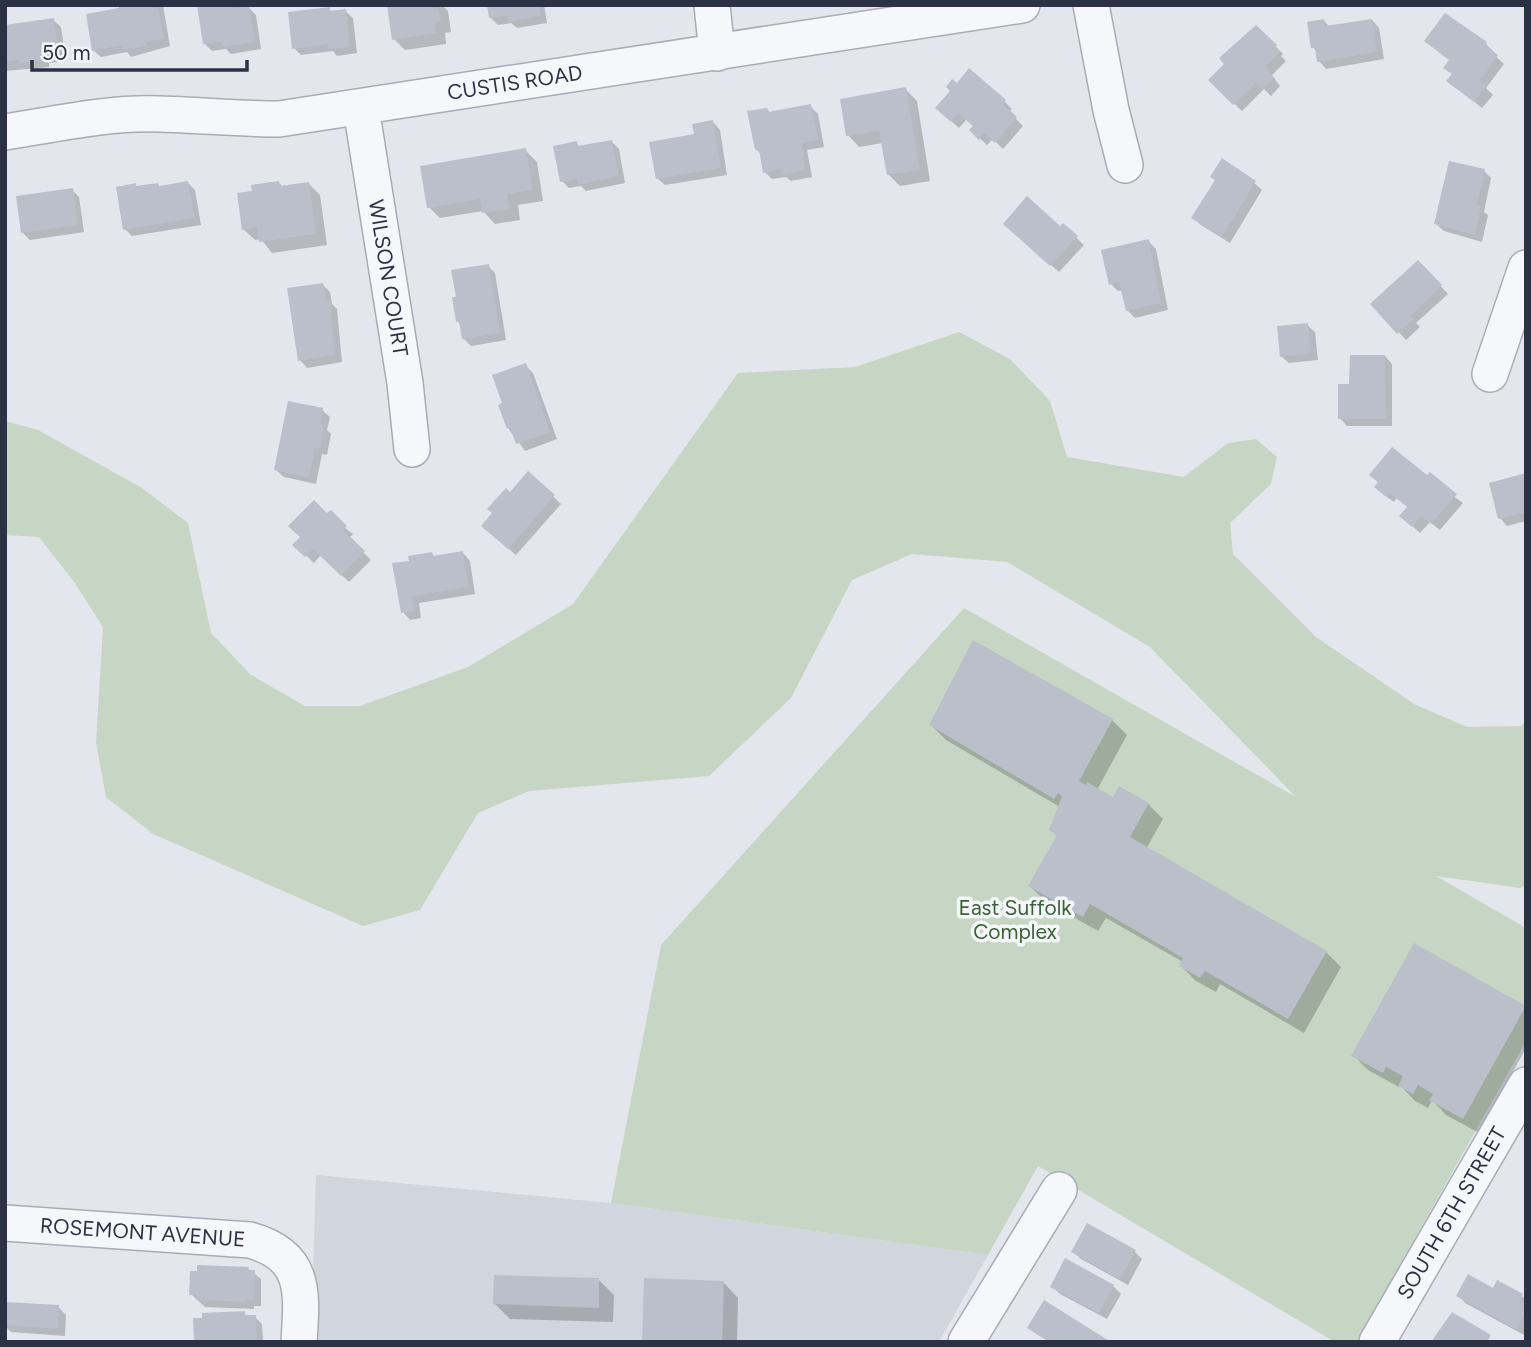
<svg xmlns="http://www.w3.org/2000/svg" width="1531" height="1347" viewBox="0 0 1531 1347" font-family="Figtree,sans-serif">
<style>
.built{fill:#d1d5de}
.green{fill:#c7d6c4}
.shadow{fill:#0003}
.building{fill:#babfc9}
.lines{fill:none;stroke-linecap:round;stroke-linejoin:round}
.minor-casing{stroke:#a8acb6;stroke-width:38}
.minor{stroke:#f6f7fa;stroke-width:35}
.labels{text-anchor:middle;stroke-width:7;stroke-linejoin:round;paint-order:stroke}
.street-label{font-size:21px;fill:#2a3244;stroke:#f3f5f9}
.park-label{font-size:21px;fill:#3c6037;stroke:#f3f5f9}
</style>
<rect width="100%" height="100%" fill="#e3e6ec"/>
<!-- built -->
<path class="built" d="M316 1175 611 1203 988 1255 939 1342H311Z"/>
<!-- green -->
<path class="green" d="M959 332 1010 359 1050 401 1067 457 1184 477 1228 443 1256 439 1277 457 1271 484 1230 523 1233 554 1316 637 1414 704 1467 727 1521 726 1526 721V886L1520 888 1436 876 1526 928V1041L1357 1342H1335L1038 1166 988 1255 611 1203 661 945 964 608 1296 797 1150 647 1007 562 912 554 852 580 791 698 709 776 529 791 478 813 420 910 363 926 153 834 106 797 96 743 103 627 74 582 39 537 5 535V421L38 430 142 488 188 523 211 633 251 675 305 706H360L468 667 573 604 738 373 855 367Z"/>
<!-- shadow -->
<g class="shadow">
<path d="M121 5H163L170 46 131 57 127 52 101 57 93 50 121 10Z"/>
<path d="M199 5H240L241 8 248 7 256 15 261 49 231 54 226 49 212 51 205 44Z"/>
<path d="M389 5H442L448 11 451 32 445 33 446 44 405 50 394 39Z"/>
<path d="M489 5H544L547 23 517 28 511 23 498 25 491 18Z"/>
<path d="M329 9 333 13 345 11 353 18 357 53 337 56 333 51 301 55 294 48Z"/>
<path d="M1446 15 1486 44 1493 51 1492 53 1504 64 1486 88 1493 95 1482 108 1448 81 1453 75Z"/>
<path d="M53 20 61 27 66 61 49 63V67L5 71V27Z"/>
<path d="M1372 20 1379 28 1384 59 1326 69 1319 61 1317 52 1313 47 1324 21 1330 27Z"/>
<path d="M1256 27 1283 54 1281 56 1286 61 1272 75 1280 86 1271 96 1264 89 1242 111 1210 80 1227 64Z"/>
<path d="M905 89 917 101 930 181 900 186 889 175 883 143 859 147 848 135Z"/>
<path d="M1005 102 1012 109 1009 112 1023 126 1003 149 993 139 987 145 971 130 975 126 967 119 959 128 944 115Z"/>
<path d="M810 106 818 114 824 147 807 150 812 177 791 181 786 177 772 179 765 172 762 155 756 149 767 109 771 114Z"/>
<path d="M713 122 720 130 727 175 665 185 657 178 696 136Z"/>
<path d="M612 142 619 149 625 183 586 191 581 186 569 188 562 181 576 143 580 147Z"/>
<path d="M525 150 537 162 543 201 518 205 520 220 495 224 483 211 440 218 429 207Z"/>
<path d="M1484 171 1491 178 1484 212 1488 215 1482 242 1444 231 1436 224Z"/>
<path d="M188 183 195 190 201 225 132 236 125 229 135 185 138 188 158 185 160 187Z"/>
<path d="M279 183 283 187 308 183 320 195 327 245 272 253 261 239 255 240 243 229 254 193Z"/>
<path d="M1254 183 1262 190 1230 243 1201 225 1193 218Z"/>
<path d="M72 190 79 197 84 232 30 240 22 232Z"/>
<path d="M1063 225 1084 245 1059 272 1012 231 1060 228Z"/>
<path d="M1148 241 1156 249 1168 310 1135 318 1127 310 1123 290 1118 291 1111 284Z"/>
<path d="M1418 262 1448 294 1416 323 1420 327 1406 340 1373 304Z"/>
<path d="M488 266 495 273 506 340 471 346 464 339 462 326 457 321 458 298Z"/>
<path d="M323 285 330 292 332 304 337 309 342 362 307 368 300 360Z"/>
<path d="M1307 325 1315 332 1318 360 1289 363 1281 356Z"/>
<path d="M1385 356 1392 364V426H1347L1340 418 1351 386Z"/>
<path d="M525 365 533 373 557 439 525 451 508 428 504 404Z"/>
<path d="M322 410 330 417 327 430 331 434 327 455 322 454 316 484 284 477 276 470Z"/>
<path d="M529 474 561 504 516 555 490 533 511 495Z"/>
<path d="M1526 475V521L1507 526 1500 518Z"/>
<path d="M1427 477 1463 503 1440 530 1430 522 1420 533 1409 523V507L1397 498 1394 502 1383 494Z"/>
<path d="M327 515 353 534 349 538 371 560 349 582 321 555 314 563 295 545Z"/>
<path d="M463 553 470 561 475 594 419 603 421 618 410 620 403 612 411 562 432 554 435 557Z"/>
<path d="M1112 720 1127 735 1097 790 1113 799 1148 804 1163 819 1146 849 1326 952 1341 967 1304 1033 1220 984 1216 992 1196 981 1181 966 1183 962 1106 918 1098 931 1045 901 1030 886 1058 837 1051 830 1060 807 946 740 931 725Z"/>
<path d="M1415 945 1526 1008V1048L1479 1133 1446 1115 1432 1100 1428 1108 1415 1101 1400 1085 1399 1087 1368 1070 1353 1055Z"/>
<path d="M1073 1252H1135L1142 1259 1128 1285 1081 1259Z"/>
<path d="M1066 1261 1113 1286 1121 1294 1107 1319 1060 1294 1052 1286Z"/>
<path d="M248 1269 261 1279V1306H254V1309L205 1307 191 1294Z"/>
<path d="M599 1280 614 1295 613 1322 510 1319 495 1304Z"/>
<path d="M723 1282 738 1298 737 1342H644Z"/>
<path d="M1498 1282 1526 1299 1524 1335 1465 1303 1458 1295 1493 1290Z"/>
<path d="M5 1304 58 1307 66 1315 65 1336 11 1332 5 1326Z"/>
<path d="M244 1313 248 1317H255L262 1324 263 1342H195Z"/>
</g>
<!-- building -->
<g class="building">
<path d="M119 5H158L164 39 146 42 147 46 122 50V45L92 51 86 14 119 8Z"/>
<path d="M197 5H235V8L249 5 255 42 222 47 221 42 203 44Z"/>
<path d="M387 5H438L441 21 435 22 436 33 392 40Z"/>
<path d="M487 5H539L541 16 508 22 507 16 489 18Z"/>
<path d="M330 7V11L346 9 350 47 328 49V44L292 49 288 12Z"/>
<path d="M1445 13 1487 42 1485 45 1498 55 1480 81 1486 86 1474 102 1446 81 1452 74 1443 68 1449 60 1424 41Z"/>
<path d="M54 18 59 54 42 56 43 60 18 64V60L5 62V25Z"/>
<path d="M1324 19 1325 26 1372 19 1377 52 1317 62 1315 48H1311L1307 22Z"/>
<path d="M1256 25 1277 45 1275 48 1280 52 1266 66 1274 78 1262 90 1256 83 1233 105 1208 80 1224 64 1219 58Z"/>
<path d="M969 68 1006 100 1003 104 1017 117 995 143 984 133 979 140 969 130 973 126 958 113 951 122 935 108 950 91 946 87 952 79 957 83Z"/>
<path d="M906 87 920 170 887 175 879 131 846 136 840 99Z"/>
<path d="M811 104 818 140 801 143 806 170 782 175 781 169 763 173 759 149 755 150 747 111 767 108 768 112Z"/>
<path d="M713 120 721 168 656 179 649 142 694 134 692 124Z"/>
<path d="M612 140 619 176 577 185V179L560 182 553 146 577 141 578 146Z"/>
<path d="M526 148 533 190 507 194 510 209 482 213 480 199 427 208 420 166Z"/>
<path d="M1222 158 1256 181 1222 237 1191 218 1215 180 1210 177Z"/>
<path d="M1449 161 1485 169 1477 205 1481 206 1475 235 1434 224Z"/>
<path d="M188 181 195 218 123 230 116 187 136 183V186L158 183 159 186Z"/>
<path d="M279 181 280 186 309 182 316 234 259 242 257 227 242 230 237 193 252 191 251 185Z"/>
<path d="M73 188 78 225 21 233 16 196Z"/>
<path d="M1027 196 1060 226 1063 223 1078 236 1050 266 1003 224Z"/>
<path d="M1149 239 1161 303 1126 311 1119 282 1109 285 1101 250Z"/>
<path d="M1418 260 1442 285 1411 315 1414 319 1397 334 1370 304Z"/>
<path d="M489 264 500 333 462 339 459 321 456 322 452 297H456L451 270Z"/>
<path d="M323 283 326 301 330 300 335 355 298 361 287 288Z"/>
<path d="M1308 323 1311 353 1280 357 1277 326Z"/>
<path d="M1350 355H1385L1386 419H1338V384H1349Z"/>
<path d="M526 363 550 432 516 444 510 427 507 429 498 405 502 403 492 375Z"/>
<path d="M288 401 323 408 320 424 324 425 320 449 315 448 309 478 274 470Z"/>
<path d="M1392 447 1427 475 1430 472 1457 494 1431 524 1421 516 1412 527 1399 516 1407 507 1389 492 1385 496 1374 487 1378 482 1369 475Z"/>
<path d="M528 471 555 495 508 549 481 526 492 513 487 509 506 488 510 492Z"/>
<path d="M1526 473V512L1498 519 1489 483Z"/>
<path d="M314 500 327 513 331 510 347 526 343 530 365 551 341 576 313 549 305 557 292 545 300 537 288 526Z"/>
<path d="M463 551 469 587 412 596 415 611 401 613 392 563 409 561 408 556 432 552 433 556Z"/>
<path d="M973 640 1113 719 1079 781 1086 785 1087 782 1113 797 1119 786 1149 803 1130 837 1327 951 1288 1019 1205 971 1200 978 1179 966 1183 958 1090 904 1083 917 1028 886 1057 835 1049 830 1062 796 1058 793 1054 799 929 725Z"/>
<path d="M1414 943 1526 1006 1463 1119 1429 1100 1433 1094 1418 1085 1413 1094 1398 1086 1403 1076 1386 1067 1383 1073 1351 1056Z"/>
<path d="M1087 1223 1136 1250 1120 1279 1071 1252Z"/>
<path d="M1065 1258 1114 1285 1099 1313 1050 1287Z"/>
<path d="M197 1265 249 1267 248 1270H255L254 1300 247 1299V1302L196 1300 197 1295H189L190 1271H197Z"/>
<path d="M1468 1274 1493 1288 1497 1280 1523 1294 1520 1300 1526 1303V1311L1516 1329 1456 1296Z"/>
<path d="M494 1275 599 1278V1308L493 1304Z"/>
<path d="M644 1278 724 1281 722 1342H642Z"/>
<path d="M1044 1300 1111 1342H1049L1027 1328Z"/>
<path d="M5 1302 59 1305 58 1329 5 1325Z"/>
<path d="M245 1311V1315H256L257 1342H194L193 1318H202V1313Z"/>
<path d="M1452 1312 1491 1335 1487 1342H1431Z"/>
</g>
<g class="lines">
<defs>
<g id="minor">
<path d="M712 5 717 53"/>
<path d="M1091 5 1111 110 1125 165"/>
<path id="s1" d="M361 108 405 383 412 449"/>
<path id="s2" d="M5 132C56 124 108 112 160 114 200 115 239 119 279 119L1022 5"/>
<path d="M1490 374 1526 268"/>
<path id="s3" d="M5 1223 250 1240C307 1256 302 1293 299 1342"/>
<path d="M966 1342 1059 1190"/>
<path id="s4" d="M1377 1342 1526 1085"/>
</g>
</defs>
<!-- minor casing -->
<use href="#minor" class="minor-casing"/>
<!-- minor -->
<use href="#minor" class="minor"/>
</g>
<g class="labels">
<!-- street labels -->
<g class="street-label">
<text dy="7" stroke="none"><textPath href="#s2" startOffset="514">CUSTIS ROAD</textPath></text>
<text dy="7" stroke="none"><textPath href="#s1" startOffset="172">WILSON COURT</textPath></text>
<text dy="7" stroke="none"><textPath href="#s4" startOffset="149">SOUTH 6TH STREET</textPath></text>
<text dy="7" stroke="none"><textPath href="#s3" startOffset="138">ROSEMONT AVENUE</textPath></text>
</g>
<!-- park labels -->
<g class="park-label">
<text x="1015" y="915">East Suffolk<tspan x="1015" dy="24">Complex</tspan></text>
</g>
</g>
<!-- border -->
<rect width="1531" height="1347" fill="none" stroke="#2a3244" stroke-width="14"/>
<!-- scale -->
<path d="M32 60v10h215v-10" fill="none" stroke="#2a3244" stroke-width="3.5"/>
<text x="42" y="60" font-size="21" fill="#2a3244" stroke="#f3f5f9" stroke-width="5" paint-order="stroke">50 m</text>
</svg>
